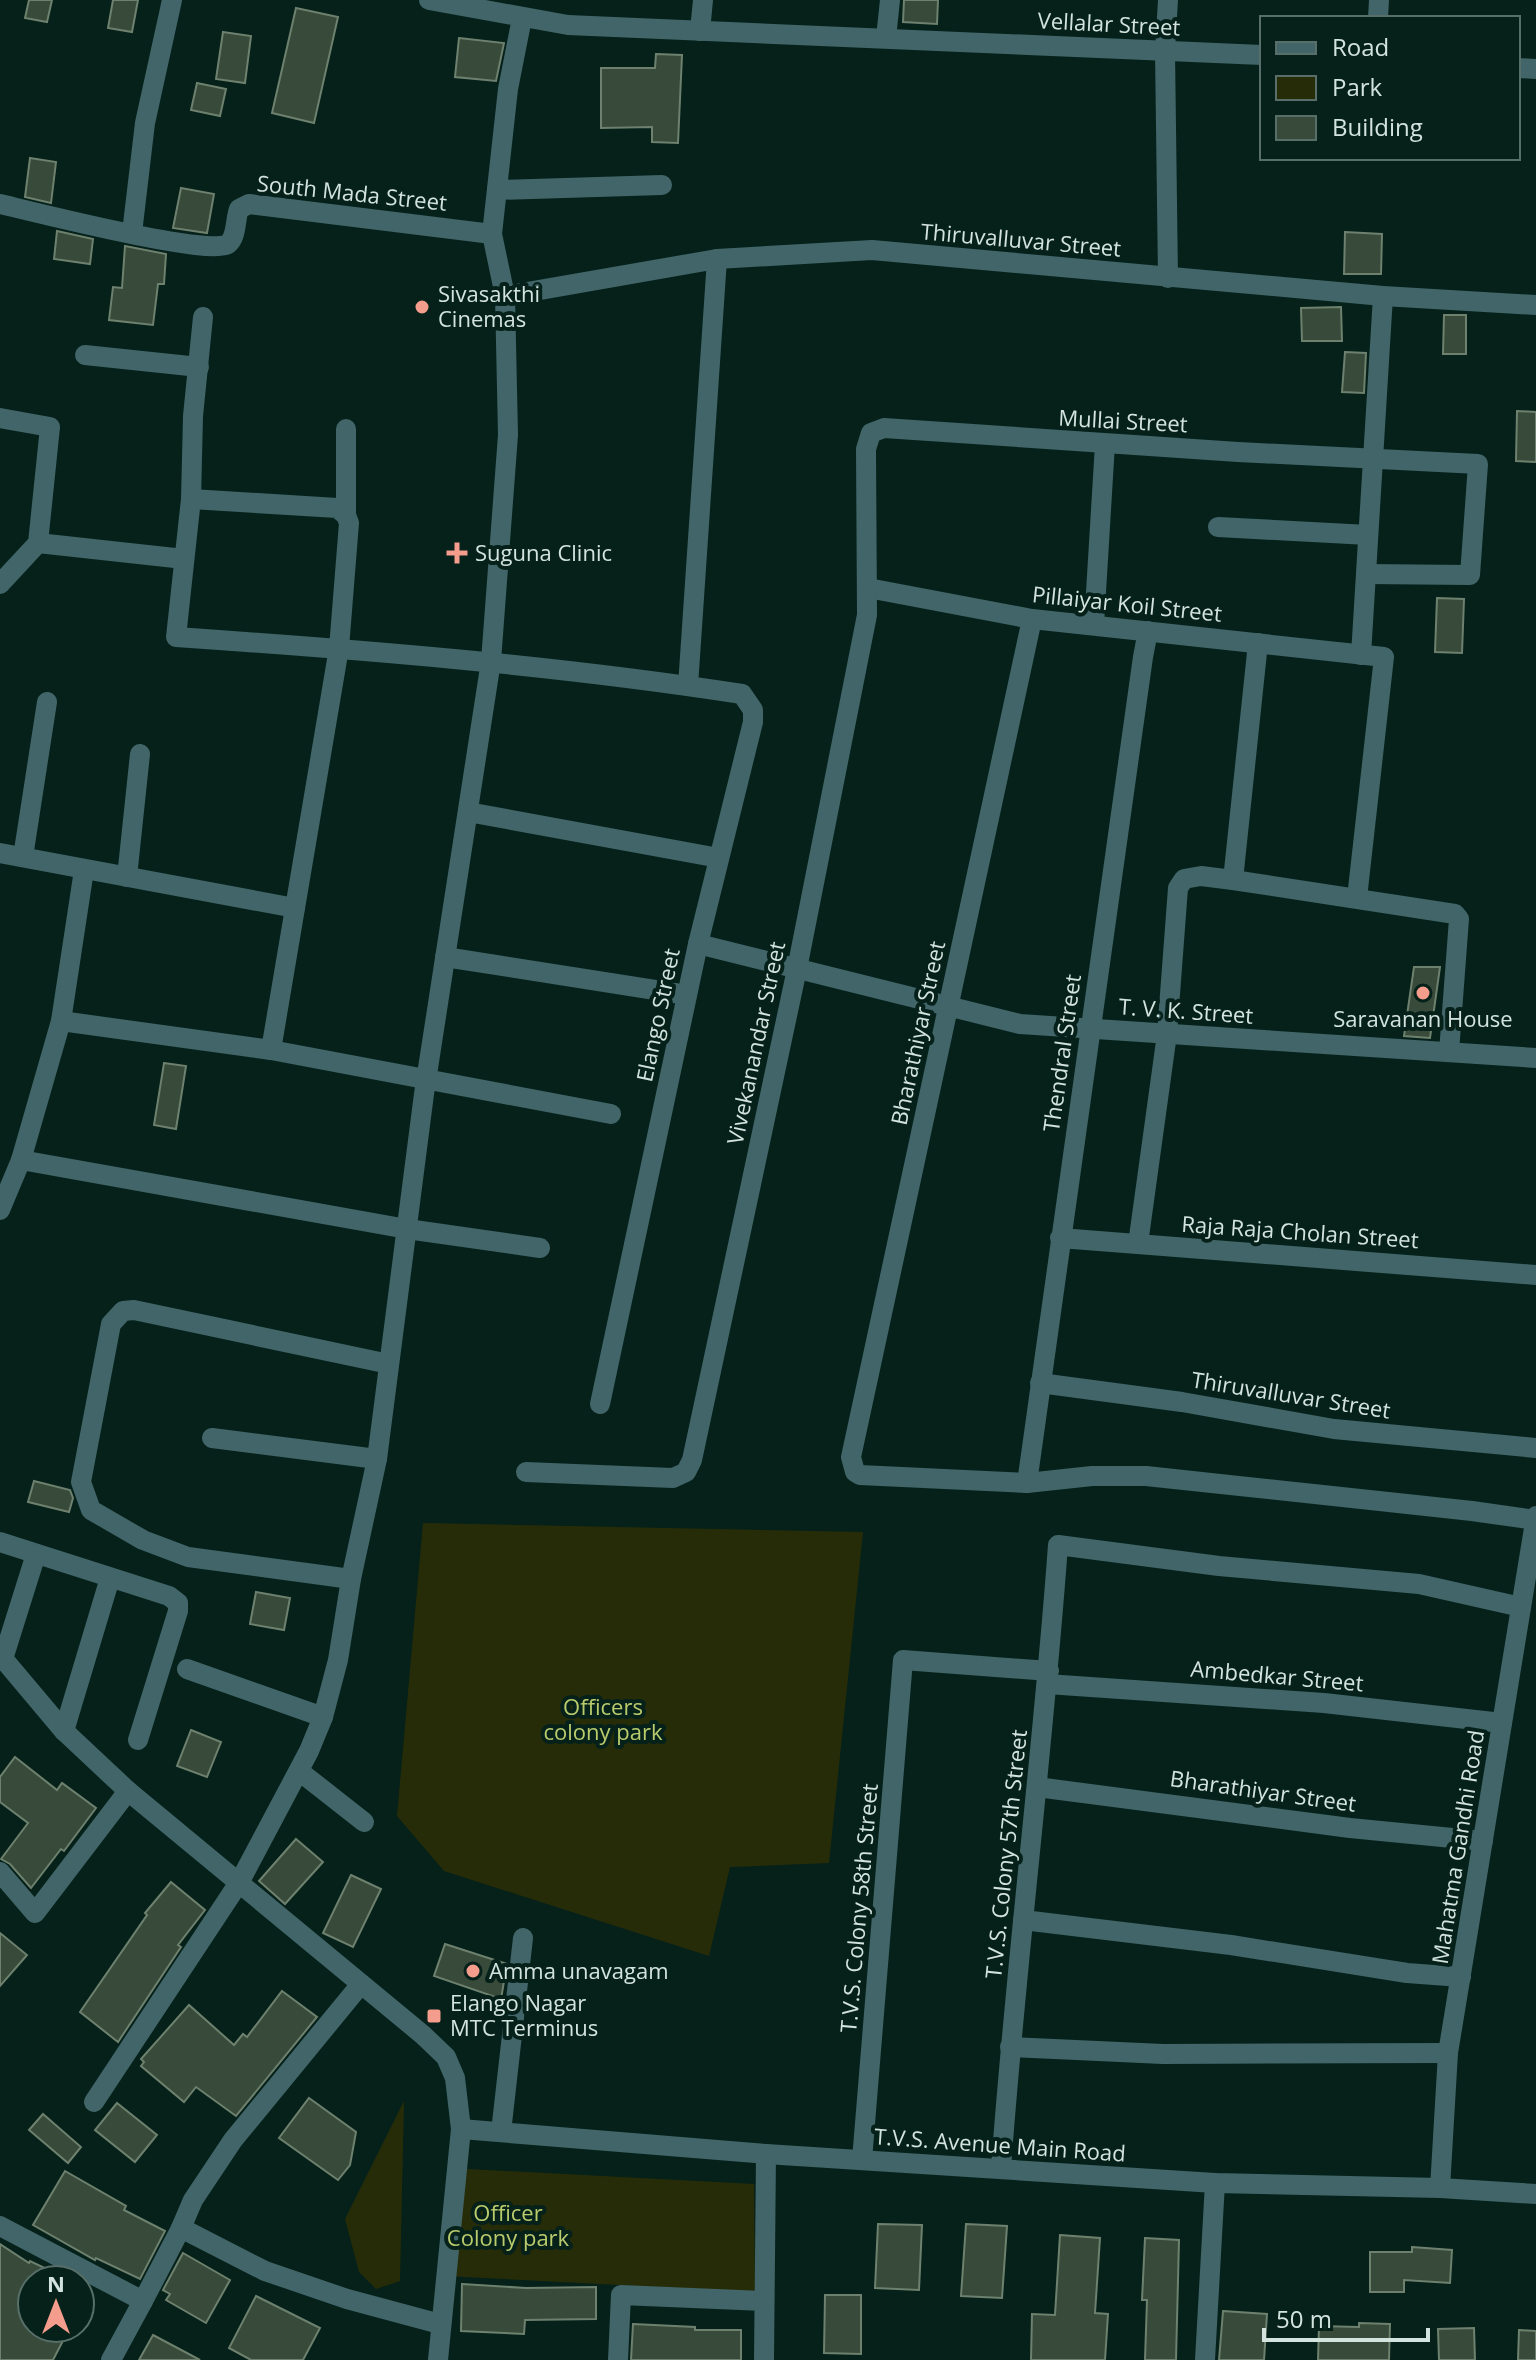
<svg xmlns="http://www.w3.org/2000/svg" width="1536" height="2360" viewBox="0 0 1536 2360" font-family="'Open Sans',sans-serif">
<style>
.green{fill:#272c08}
.building{fill:#384a39;stroke:#6d816e;stroke-width:2}
.lines{fill:none;stroke-linecap:round;stroke-linejoin:round}
.minor{stroke:#416568;stroke-width:20}
.poi-dot{fill:#f49d8c;stroke:#05211a;stroke-width:3}
.labels{text-anchor:middle;stroke-width:8;stroke-linejoin:round;paint-order:stroke}
.street-label{font-size:22px;fill:#d3e3de;stroke:#05211a}
.poi-label{font-size:22px;fill:#d3e3de;stroke:#05211a;text-anchor:start}
.park-label{font-size:22px;fill:#bacb6c;stroke:#05211a}
</style>
<rect width="100%" height="100%" fill="#05211a"/>
<!-- green -->
<g class="green">
<path d="M423 1523 863 1532 829 1863 730 1867 709 1956 444 1871 397 1816Z"/>
<path d="M404 2101 400 2281 376 2289 359 2272 345 2219Z"/>
<path d="M450 2168 754 2184 755 2292 445 2276Z"/>
</g>
<!-- building -->
<g class="building">
<path d="M29 0H52L47 22 25 18Z"/>
<path d="M113 0H138L132 32 108 28Z"/>
<path d="M904 0H938L937 24 903 22Z"/>
<path d="M296 8 338 17 314 123 272 113Z"/>
<path d="M223 32 251 36 245 83 216 79Z"/>
<path d="M459 38 504 43 496 81 455 77Z"/>
<path d="M656 54 682 55 678 143 652 142V127L601 128V68H655Z"/>
<path d="M197 83 226 89 220 116 191 110Z"/>
<path d="M30 158 56 162 51 203 25 197Z"/>
<path d="M181 188 214 194 207 233 173 228Z"/>
<path d="M57 231 93 239 90 264 54 259Z"/>
<path d="M1345 232 1382 234 1381 274H1344Z"/>
<path d="M125 246 166 254 164 284H158L153 325 109 320 113 287 122 288Z"/>
<path d="M1341 307 1342 341H1302L1301 308Z"/>
<path d="M1444 315H1466V354H1443Z"/>
<path d="M1345 352 1366 353 1364 393 1342 392Z"/>
<path d="M1517 411 1536 412V462L1516 461Z"/>
<path d="M1437 598 1464 599 1462 653 1435 652Z"/>
<path d="M1414 967H1440L1430 1038 1404 1036Z"/>
<path d="M164 1063 186 1066 176 1129 154 1125Z"/>
<path d="M34 1481 70 1490 73 1498 69 1512 28 1502Z"/>
<path d="M256 1592 290 1598 284 1630 250 1624Z"/>
<path d="M191 1730 221 1742 207 1777 177 1766Z"/>
<path d="M15 1757 57 1790 62 1783 96 1808 64 1851 61 1849 31 1888 10 1864 1 1859 28 1823 0 1802V1777Z"/>
<path d="M296 1839 323 1862 285 1904 259 1881Z"/>
<path d="M351 1875 381 1889 353 1947 323 1933Z"/>
<path d="M171 1882 205 1910 178 1945 181 1947 118 2042 80 2012 147 1915 145 1913Z"/>
<path d="M0 1933 27 1955 0 1986Z"/>
<path d="M445 1944 507 1964 501 1999 434 1976Z"/>
<path d="M282 1991 317 2017 236 2116 196 2087 184 2102 141 2066 144 2062 141 2059 189 2005 234 2045 243 2034 247 2037Z"/>
<path d="M309 2098 356 2132 350 2165 338 2180 279 2138Z"/>
<path d="M117 2103 157 2135 135 2162 95 2130Z"/>
<path d="M43 2114 81 2147 68 2163 29 2130Z"/>
<path d="M65 2171 126 2206 124 2210 165 2231 140 2279 96 2258 95 2260 33 2225Z"/>
<path d="M878 2224 922 2225 919 2290 875 2288Z"/>
<path d="M966 2224 1007 2226 1002 2298 961 2296Z"/>
<path d="M1060 2235 1100 2238 1095 2313 1108 2314 1105 2360H1031L1032 2314 1055 2315Z"/>
<path d="M1145 2238 1179 2240 1176 2360H1145L1147 2300H1142Z"/>
<path d="M0 2244 29 2263 30 2261 70 2280H32V2328H54L66 2335 53 2360H0Z"/>
<path d="M1412 2247 1452 2250 1450 2283 1404 2280V2292H1370V2252H1412Z"/>
<path d="M183 2253 230 2280 206 2323 166 2300 170 2294 163 2290Z"/>
<path d="M462 2284 526 2288 596 2287V2319L525 2320 524 2334 461 2331Z"/>
<path d="M825 2295H861V2354L824 2353Z"/>
<path d="M256 2296 320 2328 303 2360H251L229 2348Z"/>
<path d="M1223 2311 1267 2314 1264 2360H1219Z"/>
<path d="M1359 2323 1390 2324 1389 2360H1318L1319 2326 1359 2327Z"/>
<path d="M633 2324 695 2327V2330H741V2360H631Z"/>
<path d="M1474 2328 1475 2360H1439L1438 2329Z"/>
<path d="M1519 2330 1536 2331V2360H1518Z"/>
<path d="M153 2335 200 2360H139Z"/>
</g>
<g class="lines">
<!-- minor -->
<g class="minor">
<path d="M429 0 568 25 1262 55"/>
<path d="M1378 18 1379 0"/>
<path d="M700 31 703 0"/>
<path d="M886 38 890 0"/>
<path d="M1518 68 1536 69"/>
<path d="M497 190 662 185"/>
<path d="M0 204C30 211 211 257 228 244 237 237 235 219 239 209L249 204 492 234"/>
<path d="M132 233 145 123 172 0"/>
<path d="M1168 278 1165 51 1168 0"/>
<path d="M505 296 717 259 872 250 1383 296 1536 305"/>
<path d="M203 317 193 416 191 499 176 637C365 650 554 665 742 694L753 710V722L698 944 600 1404"/>
<path d="M85 355 199 367"/>
<path d="M0 418 50 427 38 543 0 584"/>
<path d="M191 499 337 508 346 515"/>
<path d="M1218 527 1368 535"/>
<path d="M38 543 184 559"/>
<path d="M868 588 1032 619 1384 657 1357 898"/>
<path d="M1032 619 851 1457 855 1472 860 1475 1027 1483 1092 1476H1146L1472 1511 1535 1520"/>
<path d="M1094 625 1105 444"/>
<path d="M1361 655 1383 296"/>
<path d="M688 686 717 259"/>
<path d="M468 812 719 858"/>
<path d="M0 853 295 908"/>
<path d="M23 857 47 702"/>
<path d="M127 877 140 754"/>
<path d="M1233 880 1258 643"/>
<path d="M698 944 1020 1024 1536 1058"/>
<path d="M445 957 687 995"/>
<path d="M61 1021 271 1050 339 648 349 523 346 515V429"/>
<path d="M271 1050 611 1114"/>
<path d="M21 1160 407 1229 540 1248"/>
<path d="M0 1210 21 1160 61 1021 84 870"/>
<path d="M1060 1238 1536 1275"/>
<path d="M1138 1244 1167 1034 1178 888 1184 879 1201 876 1233 880 1455 914 1459 919 1449 1052"/>
<path d="M1040 1383 1182 1402 1334 1429 1536 1448"/>
<path d="M212 1438 377 1459"/>
<path d="M526 1472 673 1478 686 1472 692 1460 797 969 867 615 866 449 871 433 884 428 1238 452 1478 464 1470 575 1366 574"/>
<path d="M1027 1483 1143 657 1148 631"/>
<path d="M0 1542 169 1596 178 1603V1611L138 1740"/>
<path d="M351 1579 188 1557 143 1540 91 1510 81 1482 111 1324 123 1311 134 1310 389 1364"/>
<path d="M0 1655 64 1731 128 1791 423 2035 446 2057 455 2078 461 2129 438 2360"/>
<path d="M3 1659 36 1554"/>
<path d="M187 1669 323 1717"/>
<path d="M1047 1684 1324 1703 1502 1723"/>
<path d="M64 1731 110 1578"/>
<path d="M299 1771 364 1822"/>
<path d="M1037 1787 1350 1828 1483 1841"/>
<path d="M0 1872 35 1913 128 1791"/>
<path d="M1023 1920 1231 1945 1407 1973 1461 1977"/>
<path d="M1010 2047 1163 2054 1448 2053"/>
<path d="M94 2102 240 1881 309 1751 323 1717 338 1660 351 1579 377 1459 424 1094 491 661 508 435 505 296 492 234 508 89 522 18"/>
<path d="M461 2129 766 2154 1215 2183 1440 2188 1536 2194"/>
<path d="M501 2132 523 1938"/>
<path d="M862 2160 903 1660 1049 1671"/>
<path d="M1001 2168C1016 1960 1043 1753 1058 1545L1219 1566 1419 1584 1521 1607"/>
<path d="M1440 2188 1448 2053 1536 1516"/>
<path d="M0 2226 143 2301 181 2228 265 2271 347 2299 440 2324"/>
<path d="M181 2228 193 2200 233 2140 361 1984"/>
<path d="M111 2360 143 2301"/>
<path d="M618 2360 621 2295 764 2301"/>
<path d="M764 2360 766 2154"/>
<path d="M1205 2360 1215 2183"/>
</g>
</g>
<!-- markers -->
<g class="poi-dot">
<circle cx="422" cy="307" r="8"/>
<path d="M453 541h8v8h8v8h-8v8h-8v-8h-8v-8h8z"/>
<circle cx="1423" cy="993" r="8"/>
<circle cx="473" cy="1971" r="8"/>
<rect x="426" y="2008" width="16" height="16" rx="4"/>
</g>
<g class="labels">
<!-- street labels -->
<g class="street-label">
<text transform="translate(1109 24) rotate(3)" y="8">Vellalar Street</text>
<text transform="translate(352 193) rotate(6)" y="8">South Mada Street</text>
<text transform="translate(1021 240) rotate(5)" y="8">Thiruvalluvar Street</text>
<text transform="translate(1123 421) rotate(3)" y="8">Mullai Street</text>
<text transform="translate(1127 604) rotate(6)" y="8">Pillaiyar Koil Street</text>
<text transform="translate(1186 1011) rotate(4)" y="8">T. V. K. Street</text>
<text transform="translate(658 1015) rotate(-78)" y="8">Elango Street</text>
<text transform="translate(918 1033) rotate(-78)" y="8">Bharathiyar Street</text>
<text transform="translate(756 1043) rotate(-78)" y="8">Vivekanandar Street</text>
<text transform="translate(1062 1053) rotate(-82)" y="8">Thendral Street</text>
<text transform="translate(1300 1232) rotate(4)" y="8">Raja Raja Cholan Street</text>
<text transform="translate(1291 1395) rotate(9)" y="8">Thiruvalluvar Street</text>
<text transform="translate(1277 1676) rotate(5)" y="8">Ambedkar Street</text>
<text transform="translate(1263 1791) rotate(8)" y="8">Bharathiyar Street</text>
<text transform="translate(1458 1847) rotate(-81)" y="8">Mahatma Gandhi Road</text>
<text transform="translate(1006 1854) rotate(-84)" y="8">T.V.S. Colony 57th Street</text>
<text transform="translate(859 1908) rotate(-85)" y="8">T.V.S. Colony 58th Street</text>
<text transform="translate(1000 2145) rotate(4)" y="8">T.V.S. Avenue Main Road</text>
</g>
<!-- poi labels -->
<g class="poi-label">
<text x="438" y="302">Sivasakthi<tspan x="438" dy="25">Cinemas</tspan></text>
<text x="475" y="561">Suguna Clinic</text>
<text x="1423" y="1027" text-anchor="middle">Saravanan House</text>
<text x="489" y="1979">Amma unavagam</text>
<text x="450" y="2011">Elango Nagar<tspan x="450" dy="25">MTC Terminus</tspan></text>
</g>
<!-- park labels -->
<g class="park-label">
<text x="603" y="1715">Officers<tspan x="603" dy="25">colony park</tspan></text>
<text x="508" y="2221">Officer<tspan x="508" dy="25">Colony park</tspan></text>
</g>
</g>
<!-- legend -->
<rect x="1260" y="16" width="260" height="144" fill="#05211a" stroke="#576f68" stroke-width="2"/>
<rect x="1276" y="42" width="40" height="12" fill="#416568" stroke="#576f68" stroke-width="2"/>
<text x="1332" y="56" font-size="24" fill="#d3e3de">Road</text>
<rect x="1276" y="76" width="40" height="24" fill="#272c08" stroke="#576f68" stroke-width="2"/>
<text x="1332" y="96" font-size="24" fill="#d3e3de">Park</text>
<rect x="1276" y="116" width="40" height="24" fill="#384a39" stroke="#576f68" stroke-width="2"/>
<text x="1332" y="136" font-size="24" fill="#d3e3de">Building</text>
<!-- north arrow -->
<g transform="translate(56 2304)"><circle r="38" fill="#05211a" stroke="#576f68" stroke-width="2"/>
<path d="M0-6L14 30L0 20L-14 30Z" fill="#f49d8c"/>
<text y="-12" font-size="22" font-weight="bold" text-anchor="middle" fill="#d3e3de">N</text>
</g>
<!-- scale -->
<path d="M1264 2328v12h164v-12" fill="none" stroke="#d3e3de" stroke-width="4"/>
<text x="1276" y="2328" font-size="24" fill="#d3e3de" stroke="#05211a" stroke-width="6" paint-order="stroke">50 m</text>
</svg>
